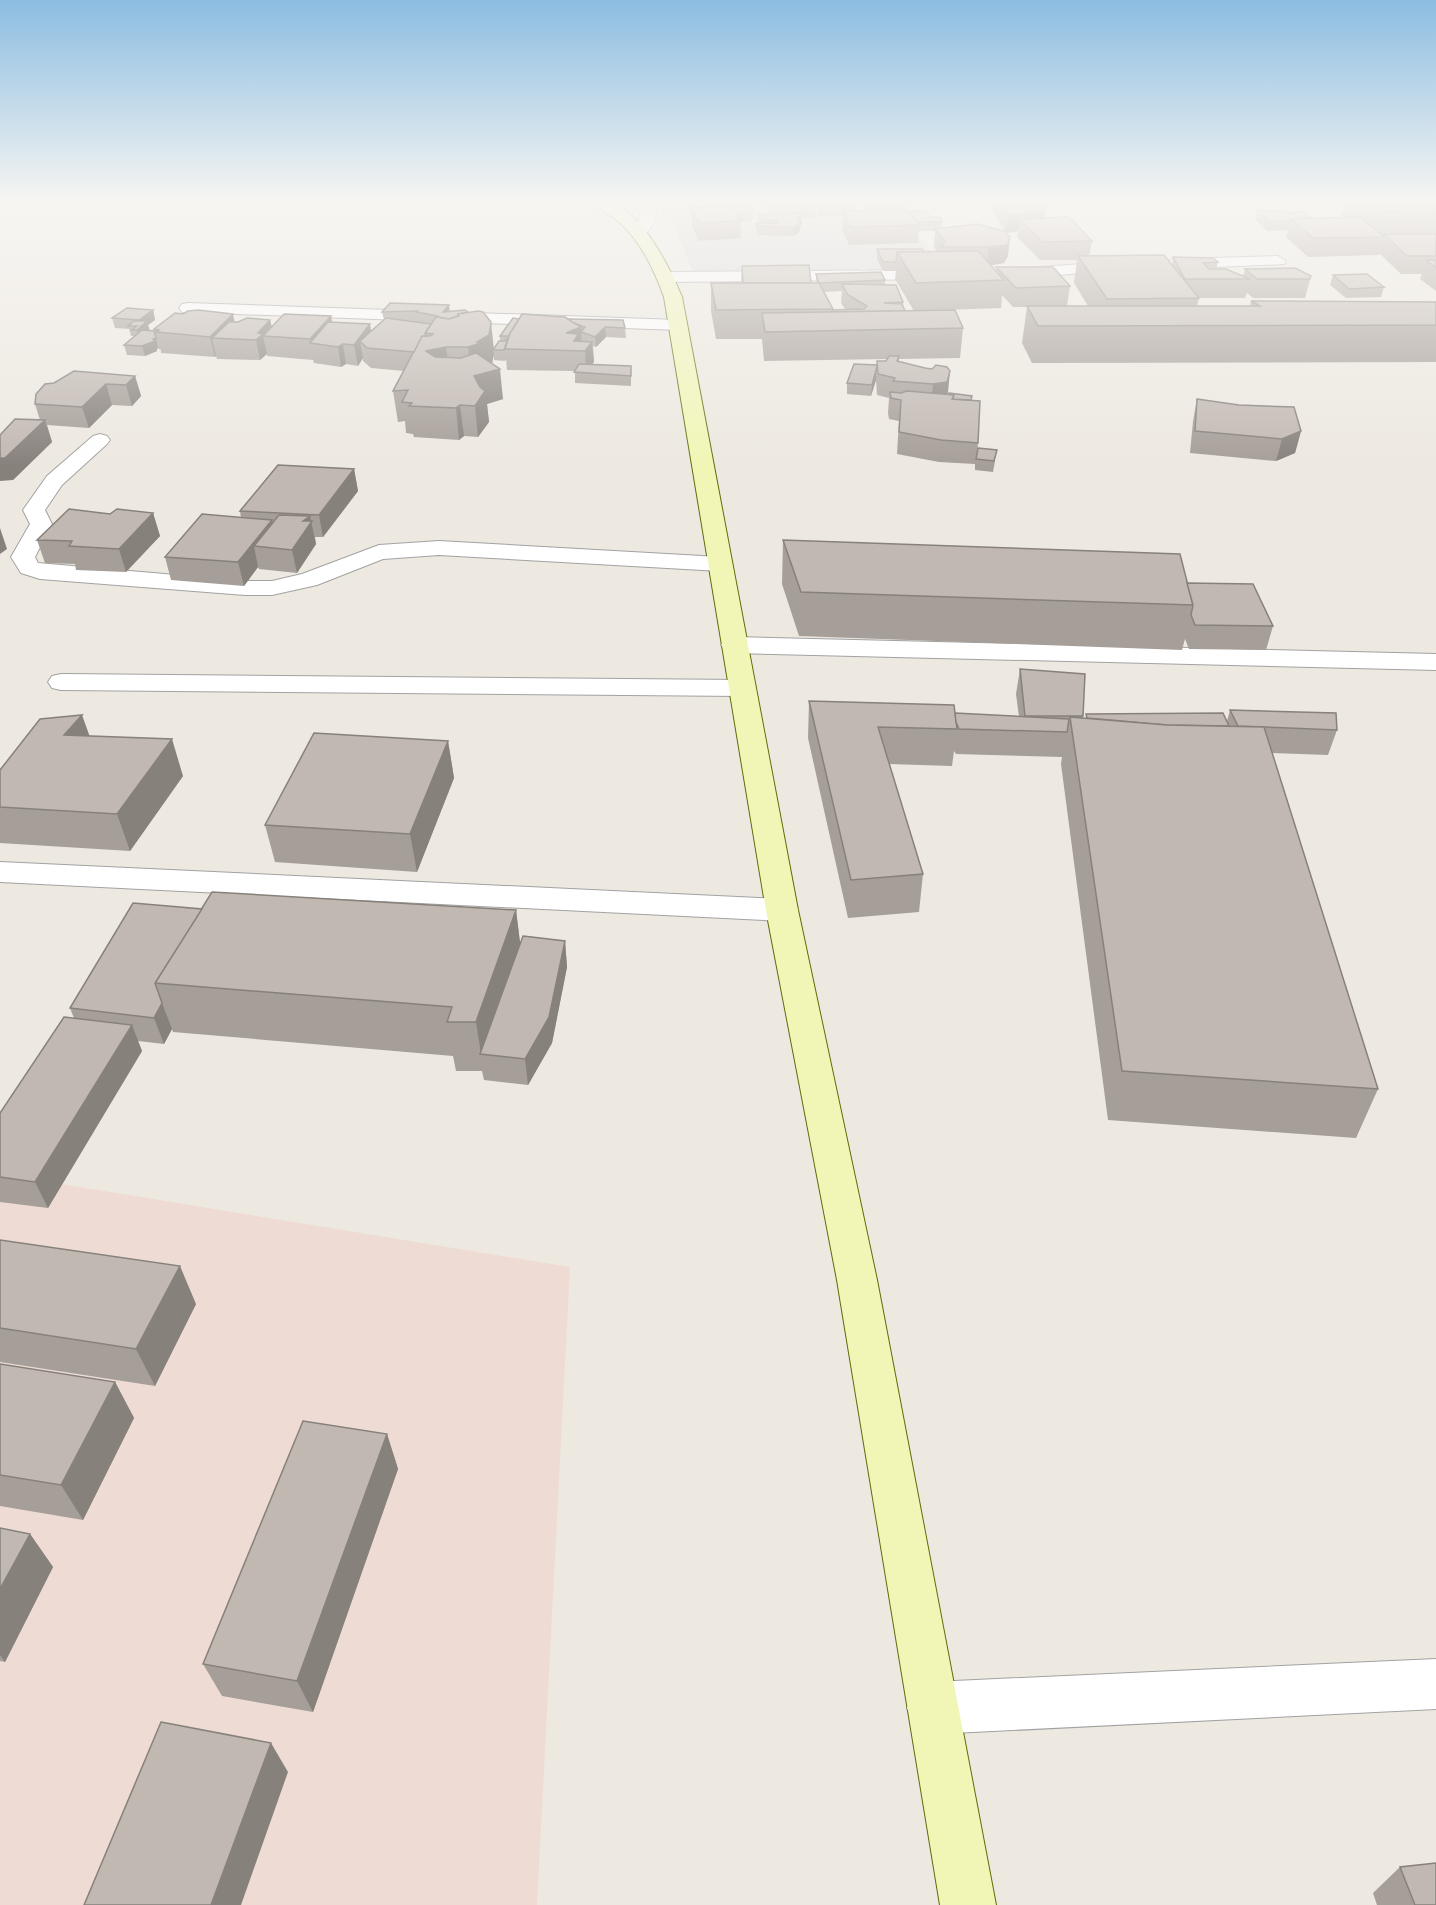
<svg xmlns="http://www.w3.org/2000/svg" width="1436" height="1905" viewBox="0 0 1436 1905" font-family="'Nunito Sans',sans-serif">
<style>
.residential{fill:#d9d8d8}
.military{fill:#eedcd4}
.lines{fill:none;stroke-linecap:round;stroke-linejoin:round}
.street-casing{stroke:#a2a2a2;stroke-width:2}
.secondary-casing{stroke:#5f6c09;stroke-width:2}
.street{fill:#fff;fill-rule:evenodd}
.secondary{fill:#f1f6b6;fill-rule:evenodd}
.wall{fill:#a69e98;fill-rule:evenodd}
.shaded-wall{fill:#87817c}
.building{fill:#c1b8b1;stroke:#87817c;stroke-width:1.5}
</style>
<rect width="100%" height="100%" fill="#ede9e1"/>
<!-- residential -->
<path class="residential" d="M664 200H912L911 217 904 219 947 271 883 272 863 268 853 271 693 272Z"/>
<!-- military -->
<path class="military" d="M0 1174 570 1267 537 1905H0Z"/>
<g class="lines">
<defs>
<g id="street">
<path d="M634 200H648L656 212C656 223 649 234 638 237L630 232C641 217 644 217 634 200Z"/>
<path d="M1278 256 1286 261 1284 264 1173 269 1165 264 1173 259Z"/>
<path d="M1122 261 1128 263 1130 266 1128 269 1012 279 1004 274 1012 269Z"/>
<path d="M939 270 947 275 945 279 665 282 657 277 665 272Z"/>
<path d="M188 303 678 320 684 321 687 325 684 329 678 330 182 312 179 308 182 304Z"/>
<path d="M100 434 107 436 110 440 107 444 62 485 45 510 52 524 35 557 38 563 245 581H272L302 574 379 545 439 541 720 557 728 559 732 564 728 569 720 571 439 555 383 559 317 585 272 595H245L40 579 21 573 11 557 30 524 23 510 47 476 93 436Z"/>
<path d="M734 637 1436 654V670L734 653 725 650 721 645 725 640Z"/>
<path d="M61 674 742 680 751 682 755 688 751 694 742 696 61 690 52 688 48 682 52 676Z"/>
<path d="M0 862 782 899 793 903 798 910 793 917 782 921 0 882Z"/>
<path d="M1436 1659V1709L933 1734 915 1726 907 1708 915 1690 933 1682Z"/>
</g>
<path id="secondary" d="M590 200C595 200 603 199 608 201 643 213 669 266 682 297L798 910 877 1280 996 1905H940L837 1280 766 910 664 297C654 270 642 243 620 223 611 215 597 209 590 200Z"/>
</defs>
<!-- street casing -->
<use href="#street" class="street-casing"/>
<!-- secondary casing -->
<use href="#secondary" class="secondary-casing"/>
<!-- street -->
<use href="#street" class="street"/>
<!-- secondary -->
<use href="#secondary" class="secondary"/>
</g>
<!-- wall -->
<g class="wall">
<path d="M709 200 752 212 751 221H741V238L699 241 692 226 691 208 709 207Z"/>
<path d="M766 200H816L815 218H802L800 231 794 236 757 235 756 223H759V215H770L766 203Z"/>
<path d="M817 200H856L855 211H866L864 207 865 200H901L905 203 904 210 910 212 930 217 942 222 941 228 1005 232 992 210 994 200H1039L1045 218 1092 241 1089 256 1172 264 1173 257 1218 262 1216 269 1243 276 1245 269 1311 276 1305 298H1253L1247 293 1245 298H1199L1197 306H1250L1251 301 1436 302V362L1032 363 1022 343 1027 307H1013L1002 295 1001 308 916 311 963 328 960 358 899 359V362L925 368 950 371 947 394 972 400 978 443 977 456 995 461 993 472 975 470V464L939 462 897 454 899 421 889 419 888 413 889 398 877 395 876 380 871 396 847 394V383L877 365V361H886L887 359 764 361 762 339H716L711 311V283H741L742 266 811 283H816V274L885 280V285L903 302V306L905 311H914L895 279 896 271H883L877 259V249L937 252 934 247 935 231H919L918 243 849 245 842 229 843 216H819L816 208ZM1018 231 1017 237 1040 260H1077L1074 283 1088 306H1048H1067L1070 286 996 267V271L991 265 1004 263 1008 256 1006 233ZM842 291 841 303 845 309 833 310 824 292Z"/>
<path d="M1347 200H1436V233L1434 234H1436V291L1420 279 1422 274H1401L1379 253V255L1308 257 1286 237 1288 230 1267 231 1255 219 1257 210 1283 213 1312 218 1343 217 1342 216Z"/>
<path d="M1333 275 1384 287 1381 297 1346 298 1330 285Z"/>
<path d="M390 303 450 311 494 349 500 341V336L519 319H568L625 328 626 338 606 337 596 347 593 346 594 362 591 365 631 366V386L575 383V371L507 370 506 359 505 361 494 360V354L492 364 503 399 487 404 489 422 478 437 464 436 459 440 414 437 413 434 406 433 405 421 398 422 393 391 404 371 371 368 363 361V358L358 366 346 364 341 367 314 363 313 360 267 356V354L260 360 217 359 216 356 215 357 161 353V350L159 349 158 348 157 349V351L145 356 127 355 124 345 134 336H131L129 329 115 328 112 318 153 310 155 320 148 325 150 331H154V329L234 322 270 320 272 327 331 316 332 322 371 331 384 320 382 312Z"/>
<path d="M135 376 141 396 132 406 112 405 89 428 47 425 52 442 13 480 40 420 35 404Z"/>
<path d="M1197 399 1301 431 1295 453 1276 461 1190 453 1193 421Z"/>
<path d="M354 469 358 491 323 537H315L316 544 297 573 259 569 258 567 244 586 171 580 165 557 241 518 240 511Z"/>
<path d="M153 513 160 536 126 572 76 570 75 564 45 563 37 540 110 514Z"/>
<path d="M783 540 1187 583 1273 626 1266 650 1189 649 1185 639 1182 650 799 636 782 584Z"/>
<path d="M1020 669 1085 674 1083 718H1086V714L1227 721 1230 710 1337 730 1328 755 1272 753 1378 1089 1356 1138 1108 1120 1061 764 1062 757 956 754 954 751 952 766 889 764 923 874 919 912 848 918 808 738 809 701 955 713 1019 717 1016 694Z"/>
<path d="M90 736 183 776 130 851 0 843V770Z"/>
<path d="M448 741 454 778 417 872 275 862 265 825Z"/>
<path d="M202 909 516 910 520 944 565 941 567 967 552 1043 528 1085 484 1080 482 1071H456L453 1056 173 1032 172 1029 164 1044 138 1041 142 1051 48 1208 0 1202V1113L74 1018 70 1008Z"/>
<path d="M0 1240 196 1304 155 1386 0 1362Z"/>
<path d="M0 1364 115 1382 134 1418 83 1520 0 1506Z"/>
<path d="M387 1434 398 1469 313 1712 222 1696 203 1664Z"/>
<path d="M0 1528 30 1534 53 1567 5 1662 0 1661Z"/>
<path d="M1400 1867 1436 1905H1377L1373 1893Z"/>
</g>
<!-- shaded-wall -->
<g class="shaded-wall">
<path d="M905 203 904 212 893 216 894 207Z"/>
<path d="M1046 211 1043 229 1019 219 1018 231 1005 233 1008 215Z"/>
<path d="M802 216V225L800 226V231L794 236V227L797 217Z"/>
<path d="M1010 237 1008 256 1004 263 986 266 989 247Z"/>
<path d="M449 305 451 322 443 312Z"/>
<path d="M153 310 155 320 148 325 150 331 140 341 137 330 139 320Z"/>
<path d="M233 314 237 334 212 338 216 356 215 357 210 337Z"/>
<path d="M331 316 334 336 311 343 310 339Z"/>
<path d="M270 320 274 337 263 336 267 354 260 360 256 340 258 333Z"/>
<path d="M491 322 494 350H493L494 354 492 364 471 377 468 347 477 342Z"/>
<path d="M370 324 373 344 360 341 363 358 358 366 354 345Z"/>
<path d="M581 327 582 347 566 333Z"/>
<path d="M605 327 606 337 596 347 595 337Z"/>
<path d="M156 338 158 348 157 349V351L145 356 142 346Z"/>
<path d="M592 342 594 362 586 371 585 351Z"/>
<path d="M343 344 346 364 341 367 338 347Z"/>
<path d="M446 347 450 376 415 352Z"/>
<path d="M500 369 503 399 487 404 489 422 478 437 475 406 474 376Z"/>
<path d="M876 370V380L871 396 872 385Z"/>
<path d="M950 371 948 392 945 403 931 405 933 384Z"/>
<path d="M135 376 141 396 132 406 126 385Z"/>
<path d="M106 384 112 405 89 428 82 407Z"/>
<path d="M460 405 464 436 459 440 456 408Z"/>
<path d="M45 420 52 442 13 480 0 481V458Z"/>
<path d="M1301 431 1295 453 1276 461 1282 439Z"/>
<path d="M354 469 358 491 323 537 319 515Z"/>
<path d="M153 513 160 536 126 572 119 549Z"/>
<path d="M310 516 316 544 297 573 292 550 303 521Z"/>
<path d="M272 520 277 543 254 546 258 567 244 586 238 562Z"/>
<path d="M0 528 7 549 0 554Z"/>
<path d="M82 715 95 751 64 735Z"/>
<path d="M172 739 183 776 130 851 117 814Z"/>
<path d="M448 741 454 778 417 872 410 834Z"/>
<path d="M516 910 522 958 481 1054 476 1022Z"/>
<path d="M565 941 567 967 552 1043 528 1085 525 1059Z"/>
<path d="M162 1003 172 1029 164 1044 154 1018Z"/>
<path d="M132 1025 142 1051 48 1208 35 1182Z"/>
<path d="M180 1266 196 1304 155 1386 136 1349Z"/>
<path d="M115 1382 134 1418 83 1520 61 1485Z"/>
<path d="M387 1434 398 1469 313 1712 297 1681Z"/>
<path d="M30 1534 53 1567 5 1662 0 1655V1589Z"/>
<path d="M271 1743 288 1772 241 1905H211Z"/>
</g>
<!-- building -->
<g class="building">
<path d="M709 200H749L752 212 737 213 733 206 711 207Z"/>
<path d="M771 200H816V201H772Z"/>
<path d="M817 200H856L855 207H819Z"/>
<path d="M866 200H901L905 203 894 207H868Z"/>
<path d="M999 200H1039L1046 211 1008 215Z"/>
<path d="M1359 200H1436V211L1372 212Z"/>
<path d="M733 206 741 221 699 223 691 208Z"/>
<path d="M908 210 920 225 850 227 843 211Z"/>
<path d="M1257 210 1281 211 1283 213 1303 212 1312 218 1291 219 1290 221H1269Z"/>
<path d="M910 211H925L930 217H940L942 222H918Z"/>
<path d="M800 213 802 216 797 217 800 222 794 227 757 226 756 223H778L777 220H760L759 215Z"/>
<path d="M1069 217 1092 241 1042 242 1019 219Z"/>
<path d="M1360 217 1384 237 1313 238 1291 219Z"/>
<path d="M977 224 1004 231 1010 237 1007 245 989 247H941L945 241 935 229Z"/>
<path d="M1384 234H1436V256H1407Z"/>
<path d="M877 249H922L924 252H897L896 262H883Z"/>
<path d="M978 251 1004 280 916 283 897 252Z"/>
<path d="M1164 255 1199 298 1107 299 1078 256Z"/>
<path d="M1173 257 1213 258 1218 262 1203 263 1209 269H1226L1250 279H1185Z"/>
<path d="M1426 260H1436V268Z"/>
<path d="M809 265 811 283H743L742 266Z"/>
<path d="M996 267H1053L1070 286 1016 288Z"/>
<path d="M1295 268 1311 276 1310 279H1257L1245 269Z"/>
<path d="M881 272 885 280 819 283 816 274Z"/>
<path d="M1367 274 1384 287 1349 289 1333 275Z"/>
<path d="M711 283H819L833 309 716 310Z"/>
<path d="M842 284 896 285 903 302 884 303 902 304 905 311 833 312V310L864 309 867 306 848 295Z"/>
<path d="M1251 301 1436 302V325L1038 326 1027 306H1260Z"/>
<path d="M390 303 449 305 443 312 465 310 468 312 458 314V316L449 319 438 317V316L417 312 418 311 382 312Z"/>
<path d="M127 308 153 310 139 320 112 318Z"/>
<path d="M198 310 233 314 210 337 156 332 159 330 154 329 175 313 183 314 188 311Z"/>
<path d="M955 310 963 328 765 332 762 313Z"/>
<path d="M478 311 483 312 491 322 489 335 477 342 481 343 468 347H446L426 351 435 357 461 358 476 353 500 369 474 376 480 387 485 391 475 406 460 405 456 408 409 406 412 403 402 402 408 390 393 391 422 336H430L433 334 425 333 436 317 449 319 459 316 458 314Z"/>
<path d="M284 314 331 316 310 339 263 336Z"/>
<path d="M522 314 565 317 581 327 566 333 578 334 574 341 592 342 585 351 505 349 510 333Z"/>
<path d="M247 318 270 320 258 333 263 334 256 340 212 338 229 322H238Z"/>
<path d="M386 318 431 324 425 333 426 336H422L414 352 367 348 360 341Z"/>
<path d="M513 318 519 319 510 333 509 336H500Z"/>
<path d="M568 319 623 320 625 328 605 327 595 337 581 332 585 327 574 323Z"/>
<path d="M134 321H147L137 330H132L137 326H128Z"/>
<path d="M328 322 370 324 354 345 343 344 338 347 310 343Z"/>
<path d="M142 330 154 331 156 338 153 339 155 341 142 346 124 345Z"/>
<path d="M508 338 504 350H493L499 341H505Z"/>
<path d="M889 356H899L897 361 925 368 932 369 936 365 947 367 950 371 947 382 933 384 893 381 895 378 878 374 877 361H886Z"/>
<path d="M579 364 631 366V376L574 372Z"/>
<path d="M854 364 877 365 876 370 872 385 847 383Z"/>
<path d="M74 371 135 376 126 385 106 384 82 407 35 404 36 394 45 384 54 383Z"/>
<path d="M907 391 954 395 952 399 980 401 978 443 941 440 899 432 901 400 891 398 890 392 901 393Z"/>
<path d="M949 393 972 396 971 400 953 399 954 395 949 394Z"/>
<path d="M1197 399 1239 405 1294 407 1301 431 1282 439 1195 431Z"/>
<path d="M15 419 45 420 5 458H0V435Z"/>
<path d="M978 448 997 450 994 461 976 459Z"/>
<path d="M278 465 354 469 319 515 240 511Z"/>
<path d="M69 509 110 514 117 509 153 513 119 549 69 546 72 541 37 540Z"/>
<path d="M202 514 272 520 238 562 165 557Z"/>
<path d="M279 515 310 516 303 521H312L292 550 254 546Z"/>
<path d="M783 540 1180 554 1193 605 801 592Z"/>
<path d="M1187 583 1253 584 1273 626 1195 625 1191 615 1193 605Z"/>
<path d="M1020 669 1085 674 1083 716H1025Z"/>
<path d="M809 701 954 705 957 729 878 727 923 874 851 880Z"/>
<path d="M1230 710 1336 713 1337 730 1238 726Z"/>
<path d="M955 713 1069 719 1067 732 959 729 956 722Z"/>
<path d="M1223 713 1229 726 1167 725 1087 718 1086 714Z"/>
<path d="M82 715 64 735 172 739 117 814 0 807V770L40 719Z"/>
<path d="M1070 717 1167 725 1264 727 1378 1089 1122 1071Z"/>
<path d="M314 733 448 741 410 834 265 825Z"/>
<path d="M212 892 516 910 476 1022H447L452 1007 155 983Z"/>
<path d="M133 903 202 909 155 983 162 1003 154 1018 70 1008Z"/>
<path d="M523 936 565 941 549 1017 525 1059 480 1054Z"/>
<path d="M64 1017 132 1025 35 1182 0 1177V1113Z"/>
<path d="M0 1240 180 1266 136 1349 0 1328Z"/>
<path d="M0 1364 115 1382 61 1485 0 1475Z"/>
<path d="M303 1421 387 1434 297 1681 203 1664Z"/>
<path d="M0 1528 30 1534 0 1589Z"/>
<path d="M161 1722 271 1743 211 1905H84Z"/>
<path d="M1436 1863V1905H1415L1400 1867Z"/>
</g>
<!-- sky -->
<linearGradient id="sky" x2="0" y2="1"><stop stop-color="#8cbde2"/><stop offset="0.43" stop-color="#f7f5f2"/><stop offset="1" stop-color="#f7f5f2" stop-opacity="0"/></linearGradient>
<rect width="1436" height="467" fill="url(#sky)"/>
</svg>
